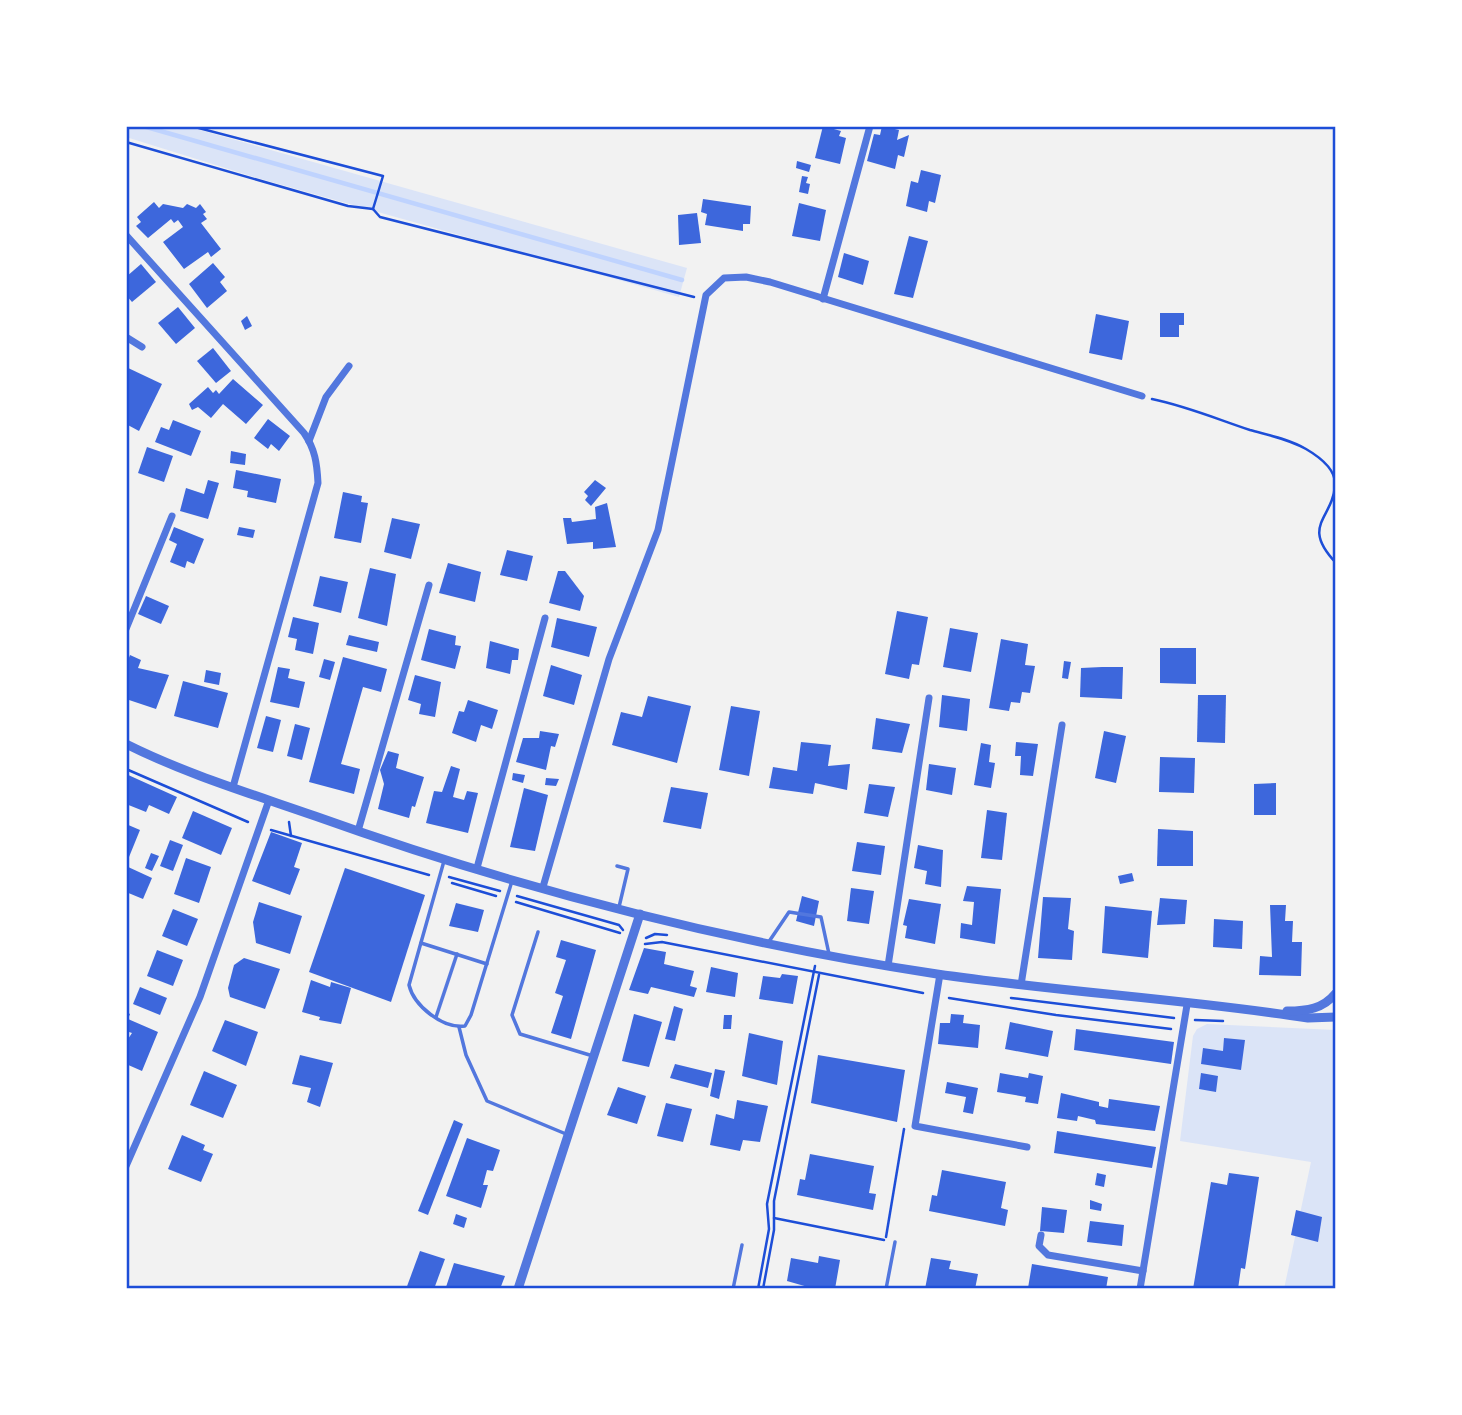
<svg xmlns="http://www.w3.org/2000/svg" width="1462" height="1415" viewBox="0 0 1462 1415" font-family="Karla,sans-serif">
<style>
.green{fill:#dbe4f7}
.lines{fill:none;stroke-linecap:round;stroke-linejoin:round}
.stream{stroke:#bfd3fe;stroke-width:4.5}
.building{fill:#3d67dc}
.path{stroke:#1d4ed8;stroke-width:2.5}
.service{stroke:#5277de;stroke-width:3.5}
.minor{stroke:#5277de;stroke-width:7}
.tertiary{stroke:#5277de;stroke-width:9}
.neatline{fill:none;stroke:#1d4ed8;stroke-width:2.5}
</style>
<rect width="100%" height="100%" fill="#f2f2f2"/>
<!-- green -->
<g class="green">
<path d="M126 126H186L687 268 679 297 254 177 126 137Z"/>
<path d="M1207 1024 1336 1030V1289H1284L1311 1162 1180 1141 1193 1036 1197 1029Z"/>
</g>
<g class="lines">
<!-- stream -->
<path class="stream" d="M143 126 682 280"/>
</g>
<!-- building -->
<g class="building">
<path d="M823 126 841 131 839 136 846 138 840 164 815 158Z"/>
<path d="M882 126 899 130 897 140 909 135 904 157 898 155 895 169 867 161 874 134 880 135Z"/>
<path d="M797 161 811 165 809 172 796 168Z"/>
<path d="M921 170 941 175 935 203 929 201 927 212 906 206 911 181 918 183Z"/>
<path d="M802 176 808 177 806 183 810 184 808 194 799 192Z"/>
<path d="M703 199 751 206 750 224H743V231L705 225 707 214 701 212Z"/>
<path d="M154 202 159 208 163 204 183 208 187 204 196 208 200 204 206 212 203 214 207 219 201 223 221 249 211 257 208 252 184 269 163 242 183 227 178 220 174 223 171 219 148 238 136 226 141 222 137 217Z"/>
<path d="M799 203 826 210 820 241 792 236Z"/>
<path d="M697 213 701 243 679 245 678 215Z"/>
<path d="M909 236 928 241 913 298 894 294Z"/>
<path d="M844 253 869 261 863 285 838 277Z"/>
<path d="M213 263 225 277 220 282 227 291 207 308 189 284Z"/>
<path d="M141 264 156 282 132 302 126 295V277Z"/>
<path d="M178 307 195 328 176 344 158 323Z"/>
<path d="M1160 313H1184V325H1179V337H1160Z"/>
<path d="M1096 314 1129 321 1122 360 1089 353Z"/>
<path d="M247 316 252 326 245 330 241 321Z"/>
<path d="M213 348 231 371 216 383 197 361Z"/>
<path d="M126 367 162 384 139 431 126 424Z"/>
<path d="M233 379 263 405 246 424 223 404 211 418 198 407 192 410 189 404 208 387 213 393 216 390 219 394Z"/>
<path d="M268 419 290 436 279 451 271 444 268 449 254 438Z"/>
<path d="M173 420 201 431 191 456 155 442 161 427 169 430Z"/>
<path d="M147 447 173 456 164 482 138 473Z"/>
<path d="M231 451 246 454 245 465 230 463Z"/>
<path d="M236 470 281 479 276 503 247 497 248 491 233 488Z"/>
<path d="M208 480 219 483 208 519 180 511 186 488 204 494Z"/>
<path d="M595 480 606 488 591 506 585 500 588 496 584 492Z"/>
<path d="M343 492 362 496 361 502 368 503 361 543 334 538Z"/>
<path d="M607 503 616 547 593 549V542L567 544 563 518H571L572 522 596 519 595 507Z"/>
<path d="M392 518 420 524 411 559 384 552Z"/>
<path d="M174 527 204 539 194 564 187 561 185 568 170 562 177 544 169 540Z"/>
<path d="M239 527 255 530 253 538 237 535Z"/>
<path d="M507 550 533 556 527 581 500 575Z"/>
<path d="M448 563 481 572 475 602 439 593Z"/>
<path d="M370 568 396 574 387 626 358 618Z"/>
<path d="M558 571H565L584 596 580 611 549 603Z"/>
<path d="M320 576 348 582 341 613 313 606Z"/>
<path d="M146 596 169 606 161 624 138 614Z"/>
<path d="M897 611 928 617 919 665 912 664 909 679 885 674Z"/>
<path d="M293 617 319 623 313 654 295 650 297 639 288 637Z"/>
<path d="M557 618 597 627 589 657 551 647Z"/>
<path d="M950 628 978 633 971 672 943 667Z"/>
<path d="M429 629 456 636 455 645 461 646 455 669 421 660Z"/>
<path d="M349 635 379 642 377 652 346 645Z"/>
<path d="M1001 639 1028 644 1025 665 1035 666 1030 693 1022 692 1020 703 1011 702 1009 711 989 708Z"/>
<path d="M490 641 519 649 518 660H512L510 674 486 668Z"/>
<path d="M1160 648H1196V684L1160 683Z"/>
<path d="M130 655 141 660 138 668 169 675 156 709 126 699V666Z"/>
<path d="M343 657 387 669 381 692 363 687 341 764 360 769 354 794 309 782Z"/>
<path d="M324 659 335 662 330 680 319 677Z"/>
<path d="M1064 661 1071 662 1068 679 1062 678Z"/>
<path d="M551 665 582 675 574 705 543 696Z"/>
<path d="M278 667 290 669 288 678 305 682 299 708 270 702Z"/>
<path d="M1102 667H1123L1122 699 1080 697 1081 668Z"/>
<path d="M206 670 221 673 219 685 204 682Z"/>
<path d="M415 675 441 682 435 717 419 714 421 704 408 700Z"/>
<path d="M183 681 228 693 218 728 174 716Z"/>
<path d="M942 695 970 699 967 731 939 727Z"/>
<path d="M1198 695H1226L1225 743 1197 742Z"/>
<path d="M648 696 691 706 677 763 612 745 621 712 642 717Z"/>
<path d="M468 700 498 710 492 729 481 725 476 742 452 733 459 711 464 712Z"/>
<path d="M731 706 760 711 749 776 719 770Z"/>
<path d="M266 716 281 720 273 752 257 748Z"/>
<path d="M876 718 910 724 902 753 872 749Z"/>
<path d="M295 724 310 728 302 760 287 756Z"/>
<path d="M540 731 559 734 555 747 551 746 546 770 516 762 523 738H539Z"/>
<path d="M1104 731 1126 736 1116 783 1095 778Z"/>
<path d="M801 742 831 745 828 766 850 764 847 790 815 783 813 794 769 788 773 767 797 771Z"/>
<path d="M1016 742 1038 744 1033 776 1020 775 1021 756H1015Z"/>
<path d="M981 743 991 745 989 762 995 763 991 788 974 785Z"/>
<path d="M388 751 399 754 396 768 424 777 415 807 412 806 409 818 378 809 384 784 380 770Z"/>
<path d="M1160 757 1195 758 1194 793 1159 792Z"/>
<path d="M929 764 956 768 952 795 926 790Z"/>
<path d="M451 766 460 769 453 797 464 800 467 791 478 793 468 833 426 823 434 791 442 792Z"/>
<path d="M513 773 525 775 523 783 512 780Z"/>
<path d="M126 774 177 797 169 814 149 805 146 812 126 804Z"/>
<path d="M546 778 559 779 556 786 545 785Z"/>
<path d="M1276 783V815H1254V784Z"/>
<path d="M869 784 895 787 888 817 864 813Z"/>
<path d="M671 787 708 793 701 829 663 822Z"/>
<path d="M524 788 548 795 535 851 510 847Z"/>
<path d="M987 810 1007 813 1002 860 981 858Z"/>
<path d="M193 811 232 828 221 855 182 838Z"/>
<path d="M126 824 140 830 129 857 126 855Z"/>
<path d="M1158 829 1193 831V866H1157Z"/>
<path d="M271 832 302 843 294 867 300 869 290 895 252 881Z"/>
<path d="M170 840 183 845 173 871 160 866Z"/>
<path d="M857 842 885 846 881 875 852 871Z"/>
<path d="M918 845 943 850 941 887 925 884 927 871 914 868Z"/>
<path d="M151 853 159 856 152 871 145 868Z"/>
<path d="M186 858 211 867 199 903 174 894Z"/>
<path d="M126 866 152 878 143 899 126 892Z"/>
<path d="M345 868 425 895 391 1002 309 972Z"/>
<path d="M1132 873 1134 881 1120 884 1118 876Z"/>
<path d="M967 886 1001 889 995 944 960 938 961 923 972 925 974 902 963 901Z"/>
<path d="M851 888 874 891 869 924 847 921Z"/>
<path d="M802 896 819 901 814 926 796 921Z"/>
<path d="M1043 897 1071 898 1068 929 1074 931 1072 960 1038 958Z"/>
<path d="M1160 898 1187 900 1185 924 1157 925Z"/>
<path d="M909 899 941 904 935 944 905 938 907 926 903 925Z"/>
<path d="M259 902 302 916 290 954 256 943 253 922Z"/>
<path d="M456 903 484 910 478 932 449 926Z"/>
<path d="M1270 905H1286L1285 921H1293L1292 942H1302L1301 976 1259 975 1260 956 1272 957Z"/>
<path d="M1105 906 1152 911 1148 958 1102 953Z"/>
<path d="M173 909 198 919 187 946 162 936Z"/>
<path d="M1214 919 1243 921 1242 949 1213 947Z"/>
<path d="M561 940 596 950 571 1039 551 1033 563 996 555 993 566 960 556 957Z"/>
<path d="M644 948 666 952 664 964 694 971 690 986 697 988 694 997 651 987 648 994 629 990Z"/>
<path d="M157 950 183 960 173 986 147 976Z"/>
<path d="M244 958 280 969 265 1009 230 997 228 988 234 965Z"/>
<path d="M711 967 738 973 735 997 706 992Z"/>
<path d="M782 974 798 976 793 1004 759 999 763 976 780 978Z"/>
<path d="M311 980 330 987 331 982 351 988 341 1024 319 1020 320 1017 302 1012Z"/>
<path d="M140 987 167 998 160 1015 133 1004Z"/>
<path d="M674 1006 683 1009 675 1041 665 1039Z"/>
<path d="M126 1012 130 1014 128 1019 158 1032 142 1071 126 1064V1042L132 1033 126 1031Z"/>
<path d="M634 1014 662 1022 649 1067 622 1061Z"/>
<path d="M951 1014 964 1015 963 1023 980 1025 978 1048 938 1044 940 1023H950Z"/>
<path d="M724 1015H732L731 1029H723Z"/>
<path d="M225 1020 258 1032 246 1066 212 1051Z"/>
<path d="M1010 1022 1053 1031 1048 1057 1005 1049Z"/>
<path d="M1076 1029 1174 1042 1171 1064 1074 1050Z"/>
<path d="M749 1033 783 1041 777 1085 742 1076Z"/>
<path d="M1224 1038 1245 1040 1241 1070 1201 1064 1203 1048 1223 1051Z"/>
<path d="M300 1055 333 1063 320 1107 307 1102 311 1088 292 1084Z"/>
<path d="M818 1055 905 1070 897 1122 811 1103Z"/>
<path d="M675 1064 712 1073 708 1088 670 1078Z"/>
<path d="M715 1069 725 1071 719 1099 710 1096Z"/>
<path d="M204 1071 237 1085 223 1118 190 1105Z"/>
<path d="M1000 1073 1028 1078 1029 1073 1043 1076 1038 1104 1025 1102 1026 1097 997 1092Z"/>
<path d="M1201 1073 1218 1076 1216 1092 1199 1089Z"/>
<path d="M947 1082 978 1088 973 1114 963 1112 966 1097 945 1093Z"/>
<path d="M618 1087 646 1096 637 1124 607 1115Z"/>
<path d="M1061 1093 1099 1102V1106L1108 1108 1109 1099 1160 1106 1155 1131 1096 1124 1095 1120 1078 1116 1077 1121 1057 1118Z"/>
<path d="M737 1100 768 1106 760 1142 743 1140 740 1151 710 1145 716 1114 734 1119Z"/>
<path d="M666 1103 692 1109 683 1142 657 1136Z"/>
<path d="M454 1120 463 1124 428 1215 418 1211Z"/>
<path d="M1057 1131 1156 1147 1152 1168 1054 1153Z"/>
<path d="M182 1135 205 1145 203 1150 213 1154 201 1182 168 1169Z"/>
<path d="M467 1138 500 1150 493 1171 487 1170 483 1185H488L481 1208 446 1196Z"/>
<path d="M810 1154 874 1166 869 1193 876 1194 873 1210 797 1195 800 1179 805 1180Z"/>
<path d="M942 1170 1006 1182 1001 1208 1008 1210 1005 1226 929 1211 932 1195 937 1196Z"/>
<path d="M1097 1173 1106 1175 1104 1187 1095 1185Z"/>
<path d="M1229 1173 1259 1177 1245 1269 1241 1268 1238 1289H1193L1211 1182 1227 1185Z"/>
<path d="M1090 1200 1102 1204 1101 1211 1090 1209Z"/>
<path d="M1042 1207 1067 1210 1064 1233 1040 1231Z"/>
<path d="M1296 1210 1322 1217 1318 1242 1291 1235Z"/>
<path d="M456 1214 467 1218 464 1228 453 1224Z"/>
<path d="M1090 1221 1124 1225 1122 1246 1087 1242Z"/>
<path d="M420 1251 445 1259 434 1289H406Z"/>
<path d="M819 1256 840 1260 835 1289H815L787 1281 791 1258 818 1263Z"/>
<path d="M931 1258 951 1261 949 1269 978 1274 975 1289H925Z"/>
<path d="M454 1263 505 1276 500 1289 446 1287Z"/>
<path d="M1032 1264 1108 1277 1106 1289 1028 1288Z"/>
</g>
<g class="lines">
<!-- path -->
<g class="path">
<path d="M191 126 383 176 373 209"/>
<path d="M126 142 348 206 373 209 380 217 694 297"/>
<path d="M1152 399C1186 406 1217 419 1250 430 1268 435 1289 439 1306 449 1318 456 1336 469 1335 485 1333 519 1300 525 1336 563"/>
<path d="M126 769 248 822"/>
<path d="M289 822 291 836"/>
<path d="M271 830 429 875"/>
<path d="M449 877 500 891"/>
<path d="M452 883 496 896"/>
<path d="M517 896 619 925 623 930"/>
<path d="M516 902 620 933"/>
<path d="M646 938 655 934 667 935"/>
<path d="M645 944 662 942 923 993"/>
<path d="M949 998 1056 1015 1171 1029"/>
<path d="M1011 998 1174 1018"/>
<path d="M1195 1020 1223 1021"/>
<path d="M774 1218 884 1240"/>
<path d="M886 1237 904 1129"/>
<path d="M758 1289 769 1229 767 1204 815 966"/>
<path d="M763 1289 774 1230V1201L819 975"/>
</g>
<!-- service -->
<g class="service">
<path d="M444 861 409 985C414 1006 443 1029 465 1026L471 1015 512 881"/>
<path d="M617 866 628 869 619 907"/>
<path d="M1336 871V895"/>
<path d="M538 932 512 1015 520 1034 593 1056"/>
<path d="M421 943 487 964"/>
<path d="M768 943 789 912 821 917 829 954"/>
<path d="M436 1017 457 954"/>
<path d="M459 1027 466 1055 487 1101 566 1134"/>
<path d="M733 1289 742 1245"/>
<path d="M886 1289 895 1242"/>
</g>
<!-- minor -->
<g class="minor">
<path d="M126 235 304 433C315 449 317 463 318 483L233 787"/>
<path d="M823 299 870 126"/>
<path d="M126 337 142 347"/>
<path d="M309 441 326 397 349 366"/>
<path d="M126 629 172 516"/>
<path d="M358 831 429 585"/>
<path d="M477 868 545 618"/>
<path d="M543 887 609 659 658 530 706 295 724 278 746 277 770 282 1142 396"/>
<path d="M888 966 929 698"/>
<path d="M940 974 915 1126 1027 1147"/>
<path d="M1021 985 1062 725"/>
<path d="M126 1166 200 997 269 800"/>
<path d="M1041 1235 1039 1246 1048 1255 1143 1271"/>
<path d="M1140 1289 1187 1005"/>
</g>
<!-- tertiary -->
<g class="tertiary">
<path d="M126 744C186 774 252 794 315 816 516 888 726 942 937 974 1060 992 1185 999 1308 1018L1336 1017"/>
<path d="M1287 1011C1307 1011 1323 1009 1336 993"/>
<path d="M518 1289 640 914"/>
</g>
</g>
<!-- border -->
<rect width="1462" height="1415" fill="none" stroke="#ffffff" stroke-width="256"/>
<rect x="128" y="128" width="1206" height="1159" class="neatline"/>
</svg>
